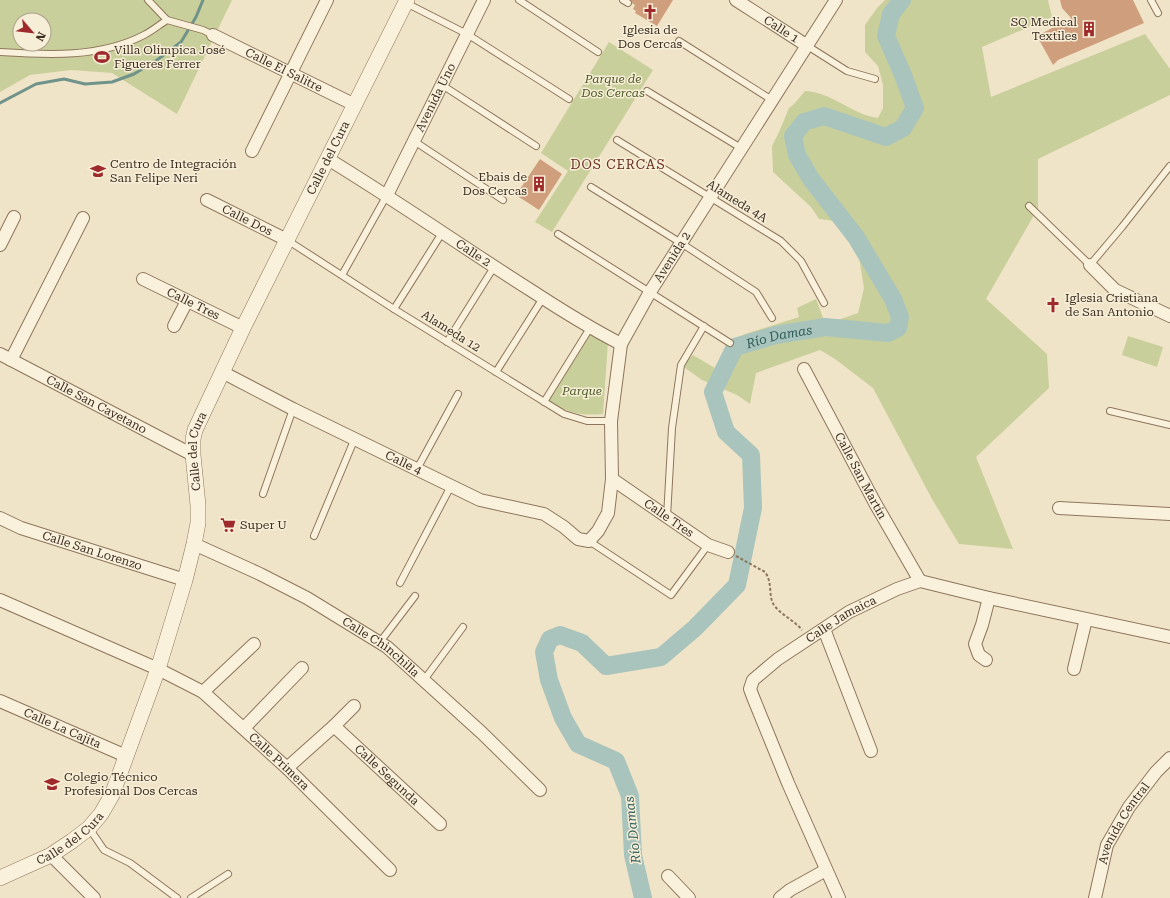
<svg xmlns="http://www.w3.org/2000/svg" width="1170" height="898" viewBox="0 0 1170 898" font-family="'Roboto Serif',serif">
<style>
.green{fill:#c9cf9b;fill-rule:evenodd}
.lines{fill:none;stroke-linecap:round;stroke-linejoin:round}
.stream{stroke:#6f938a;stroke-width:3}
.river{stroke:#a9c4bc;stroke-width:18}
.building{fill:#cf9f7d}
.service-casing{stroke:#8d765c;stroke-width:8}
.minor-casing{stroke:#8d765c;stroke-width:14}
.tertiary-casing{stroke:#8d765c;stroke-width:16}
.path{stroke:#8d765c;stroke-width:2;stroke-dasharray:3 2;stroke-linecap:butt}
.service{stroke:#faf1dc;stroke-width:6}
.minor{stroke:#faf1dc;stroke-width:12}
.tertiary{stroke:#faf1dc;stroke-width:15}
.labels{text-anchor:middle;stroke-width:3;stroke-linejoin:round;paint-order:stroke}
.poi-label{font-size:12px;fill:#3d2e20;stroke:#f7eed8;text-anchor:start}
.street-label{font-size:12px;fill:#3d2e20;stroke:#f7eed8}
.park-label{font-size:12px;font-style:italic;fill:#4d5a26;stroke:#f7eed8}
.neighbourhood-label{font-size:13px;letter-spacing:1px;fill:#6b2e1e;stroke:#f7eed8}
.water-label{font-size:13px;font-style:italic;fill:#2f5d5a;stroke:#f7eed8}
</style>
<rect width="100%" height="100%" fill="#f0e4c8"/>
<!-- green -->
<g class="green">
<path d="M0 0H232L177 114 112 73 71 70 30 75 0 92ZM20 20H44V44H20Z"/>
<path d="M885 0H1048L1052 17 982 47 991 97 1145 34 1170 69V95L1038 159V208L986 299 1047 354 1049 388 976 457 1013 549 959 544 932 499 873 388 835 359 820 350 756 373 750 404 737 395 702 380 681 365 693 355 715 368 730 343 745 334 799 317 797 308 816 299 824 320 835 321 858 313 864 288 858 251 835 221 819 219 811 207 773 172 772 146 779 132 789 108 794 104 805 91C827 92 843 106 863 114 868 116 873 117 878 118L883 108V85L878 66 865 52V25L877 8Z"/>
<path d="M609 42 653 70 552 232 535 222 568 171 541 153Z"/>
<path d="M592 332 608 342 603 414C579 416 569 413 549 401Z"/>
<path d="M1128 336 1163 347 1157 367 1122 355Z"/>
</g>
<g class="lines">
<!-- stream -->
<path class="stream" d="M0 103 36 84 64 79 85 84 112 82 134 74 157 60 181 42 196 17 203 0"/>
<!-- river -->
<path class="river" id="s1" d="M643 898 633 855 630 796 616 761 578 744 563 718 549 680 544 652 550 639 560 635 582 643 606 666 661 657 695 628 737 585 753 508 751 455 726 432 713 392 735 347 776 335 825 327 888 333 898 328 900 317 893 299 856 237 811 179 797 155 793 136 804 122 824 116 886 137 903 128 915 108 903 75 886 36 891 14 902 0"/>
</g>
<!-- building -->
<g class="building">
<path d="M631 0H673L657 26 635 13 636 11 633 9 635 5 632 3Z"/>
<path d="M1060 0H1133L1144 23 1058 60 1053 65 1037 36 1071 18 1062 8Z"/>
<path d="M540 159 562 174 539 210 516 195Z"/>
</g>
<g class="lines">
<defs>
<g id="service">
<path d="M148 0 167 20 203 30 213 35"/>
<path d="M519 0 598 52"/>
<path d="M623 0 628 3"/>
<path d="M1151 0 1158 13"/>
<path d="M406 3 467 34 569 99"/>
<path d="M679 41 772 100"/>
<path d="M806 45 847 71 875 79"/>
<path d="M0 52C48 55 100 58 144 35 152 31 159 25 167 20"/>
<path d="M442 85 536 146"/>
<path d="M647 91 741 148"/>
<path d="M617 140 781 241 801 261 824 303"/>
<path d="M414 141 503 200"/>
<path d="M591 187 681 243 756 292 772 318"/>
<path d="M1029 206 1090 265 1122 227 1170 166"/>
<path d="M558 234 730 343"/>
<path d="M287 240 394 309 564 414 587 421H611"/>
<path d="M342 275 387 195"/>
<path d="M394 309 442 233"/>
<path d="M447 342 494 267"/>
<path d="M496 372 543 298"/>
<path d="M544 402 590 328"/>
<path d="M1110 411 1170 425"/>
<path d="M417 469 458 394"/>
<path d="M263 494 293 409"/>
<path d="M667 517 672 428 681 365 704 326"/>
<path d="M314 536 355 438"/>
<path d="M589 541 671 595 708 545"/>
<path d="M400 583 451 486"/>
<path d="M380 642 415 596"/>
<path d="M424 680 463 627"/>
<path d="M89 828 104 850 130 863 177 898"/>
<path d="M191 898 228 874"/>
</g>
<g id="minor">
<path id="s2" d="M736 0 806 45"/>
<path id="s3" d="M213 35 355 105"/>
<path d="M252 151 327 0"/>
<path id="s4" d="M328 159C397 201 464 248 532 291 561 310 590 328 621 344"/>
<path id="s5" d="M387 195 484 0"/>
<path id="s6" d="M207 200 287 240"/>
<path d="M0 245 14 217"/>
<path d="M1090 265 1115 290 1170 316"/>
<path id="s7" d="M143 279 243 328"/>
<path d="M174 326 187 301"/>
<path id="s8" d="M0 354 193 455"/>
<path d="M11 360 83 218"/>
<path id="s9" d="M804 369 875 503 920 581"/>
<path id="s10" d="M222 372 293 409 480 500 544 514 564 527 578 539 589 541 598 531 608 513 612 479 611 421 621 344 650 292 836 0"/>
<path id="s11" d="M612 479 708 545 728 552"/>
<path d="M1059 508 1170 514"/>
<path id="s12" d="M0 518 21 528 185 580"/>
<path id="s13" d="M194 544 260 574 307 598 387 647 482 733 540 790"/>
<path id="s14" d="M0 600 158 669 203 692 287 768 390 870"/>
<path d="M824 629 871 751"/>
<path d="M986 660 979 655 975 644 982 625 989 598"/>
<path d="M1074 669 1086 619"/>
<path d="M203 692 254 644"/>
<path id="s15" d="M0 701 126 756"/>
<path id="s16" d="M334 726 440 824"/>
<path d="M244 728 302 668"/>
<path d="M287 768 334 726 354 706"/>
<path d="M51 855 94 898"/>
<path d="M668 876 689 898"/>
<path d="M780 898 790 890 826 870"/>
<path id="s17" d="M839 898 788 783 753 697 750 689 753 680 778 659 849 612 897 589 920 581 989 598 1170 637"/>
<path id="s18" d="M1095 898 1107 845 1129 807 1156 772 1170 758"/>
</g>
<g id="tertiary">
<path id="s19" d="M0 878 51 855 72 841 89 828 101 814 112 795 158 669 185 580 194 544 198 523V505L193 455V439L195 430 243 328 407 0"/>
</g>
</defs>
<!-- service casing -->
<use href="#service" class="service-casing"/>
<!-- minor casing -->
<use href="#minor" class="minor-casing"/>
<!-- tertiary casing -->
<use href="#tertiary" class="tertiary-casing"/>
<!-- path -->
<path class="path" d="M736 556 765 572C773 583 768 597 774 605 781 615 794 620 802 630"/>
<!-- service -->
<use href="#service" class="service"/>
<!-- minor -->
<use href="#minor" class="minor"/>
<!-- tertiary -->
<use href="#tertiary" class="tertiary"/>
</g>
<!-- icons -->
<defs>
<symbol id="church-bare" viewBox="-9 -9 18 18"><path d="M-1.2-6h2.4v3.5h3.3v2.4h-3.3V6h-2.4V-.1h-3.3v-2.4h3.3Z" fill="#9e2a2b" stroke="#f7eed8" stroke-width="2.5" paint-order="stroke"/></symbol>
<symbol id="building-bare" viewBox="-9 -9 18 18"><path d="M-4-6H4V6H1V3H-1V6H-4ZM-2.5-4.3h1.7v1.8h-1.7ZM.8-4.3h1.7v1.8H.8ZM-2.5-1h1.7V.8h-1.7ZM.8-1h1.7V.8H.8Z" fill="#9e2a2b" stroke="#f7eed8" stroke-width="2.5" paint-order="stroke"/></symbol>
<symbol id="stadium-bare" viewBox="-9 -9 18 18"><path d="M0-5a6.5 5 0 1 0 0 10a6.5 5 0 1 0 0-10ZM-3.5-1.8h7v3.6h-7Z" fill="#9e2a2b" stroke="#f7eed8" stroke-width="2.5" paint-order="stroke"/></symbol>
<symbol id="school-bare" viewBox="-9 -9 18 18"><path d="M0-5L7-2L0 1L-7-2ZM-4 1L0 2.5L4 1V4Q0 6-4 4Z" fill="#9e2a2b" stroke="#f7eed8" stroke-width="2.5" paint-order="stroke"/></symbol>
<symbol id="supermarket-bare" viewBox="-9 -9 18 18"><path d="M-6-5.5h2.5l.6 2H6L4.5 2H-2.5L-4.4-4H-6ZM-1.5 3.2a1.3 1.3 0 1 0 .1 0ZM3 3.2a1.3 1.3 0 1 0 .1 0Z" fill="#9e2a2b" stroke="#f7eed8" stroke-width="2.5" paint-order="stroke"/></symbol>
</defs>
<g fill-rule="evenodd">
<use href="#church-bare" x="639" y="1" width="22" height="22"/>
<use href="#building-bare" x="1078" y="18" width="22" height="22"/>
<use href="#stadium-bare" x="91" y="46" width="22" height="22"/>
<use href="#school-bare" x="87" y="160" width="22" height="22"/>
<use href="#building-bare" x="528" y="173" width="22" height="22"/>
<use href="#church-bare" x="1042" y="294" width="22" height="22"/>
<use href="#supermarket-bare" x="217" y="514" width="22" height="22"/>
<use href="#school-bare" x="41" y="773" width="22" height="22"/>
</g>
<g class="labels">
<!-- poi labels -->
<g class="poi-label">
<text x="1077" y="26" text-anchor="end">SQ Medical<tspan x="1077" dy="14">Textiles</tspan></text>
<text x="650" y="34" text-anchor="middle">Iglesia de<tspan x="650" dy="14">Dos Cercas</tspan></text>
<text x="114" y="54">Villa Olímpica José<tspan x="114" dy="14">Figueres Ferrer</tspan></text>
<text x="110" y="168">Centro de Integración<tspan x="110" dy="14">San Felipe Neri</tspan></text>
<text x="527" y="181" text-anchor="end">Ebais de<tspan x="527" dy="14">Dos Cercas</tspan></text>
<text x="1065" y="302">Iglesia Cristiana<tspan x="1065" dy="14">de San Antonio</tspan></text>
<text x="240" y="529">Super U</text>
<text x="64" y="781">Colegio Técnico<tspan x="64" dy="14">Profesional Dos Cercas</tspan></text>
</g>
<!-- street labels -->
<g class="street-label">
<text dy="4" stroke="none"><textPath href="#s2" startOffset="54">Calle 1</textPath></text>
<text dy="4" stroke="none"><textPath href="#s3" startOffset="79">Calle El Salitre</textPath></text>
<text dy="4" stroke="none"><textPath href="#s5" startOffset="109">Avenida Uno</textPath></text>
<text dy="4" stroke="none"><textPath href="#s19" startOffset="825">Calle del Cura</textPath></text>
<text transform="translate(737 201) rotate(32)" y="4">Alameda 4A</text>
<text dy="4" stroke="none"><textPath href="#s6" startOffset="45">Calle Dos</textPath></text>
<text dy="4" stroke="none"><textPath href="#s4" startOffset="173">Calle 2</textPath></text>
<text dy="4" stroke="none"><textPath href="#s10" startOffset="712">Avenida 2</textPath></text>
<text dy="4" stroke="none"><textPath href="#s7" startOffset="56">Calle Tres</textPath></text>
<text transform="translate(451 331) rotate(32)" y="4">Alameda 12</text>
<text dy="4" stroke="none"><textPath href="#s8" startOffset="109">Calle San Cayetano</textPath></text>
<text dy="4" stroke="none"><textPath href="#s19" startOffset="501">Calle del Cura</textPath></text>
<text dy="4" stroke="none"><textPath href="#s10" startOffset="203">Calle 4</textPath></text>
<text dy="4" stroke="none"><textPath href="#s9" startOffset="121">Calle San Martín</textPath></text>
<text dy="4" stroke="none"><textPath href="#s11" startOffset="69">Calle Tres</textPath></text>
<text dy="4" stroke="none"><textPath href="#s12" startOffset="98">Calle San Lorenzo</textPath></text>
<text dy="4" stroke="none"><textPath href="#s17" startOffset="344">Calle Jamaica</textPath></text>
<text dy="4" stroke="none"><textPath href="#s13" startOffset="214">Calle Chinchilla</textPath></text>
<text dy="4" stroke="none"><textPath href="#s15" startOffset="68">Calle La Cajita</textPath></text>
<text dy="4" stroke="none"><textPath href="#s14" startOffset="326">Calle Primera</textPath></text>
<text dy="4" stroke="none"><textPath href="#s16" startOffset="72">Calle Segunda</textPath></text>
<text dy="4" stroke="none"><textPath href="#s18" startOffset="81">Avenida Central</textPath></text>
<text dy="4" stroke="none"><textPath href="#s19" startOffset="81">Calle del Cura</textPath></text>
</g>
<!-- park labels -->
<g class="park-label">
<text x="613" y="83">Parque de<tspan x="613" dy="14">Dos Cercas</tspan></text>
<text x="582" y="395">Parque</text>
</g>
<!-- neighbourhood labels -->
<g class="neighbourhood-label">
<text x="618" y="169">DOS CERCAS</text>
</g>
<!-- water labels -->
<g class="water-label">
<text dy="5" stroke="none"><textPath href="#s1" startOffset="827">Río Damas</textPath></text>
<text transform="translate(632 830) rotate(-96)" y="5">Río Damas</text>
</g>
</g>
<!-- north arrow -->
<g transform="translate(32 32) rotate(118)"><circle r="19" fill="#f7eed8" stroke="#ada18e"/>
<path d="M0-3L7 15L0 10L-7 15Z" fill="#9e2a2b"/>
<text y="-6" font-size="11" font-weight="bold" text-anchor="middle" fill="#3d2e20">N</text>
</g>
</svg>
